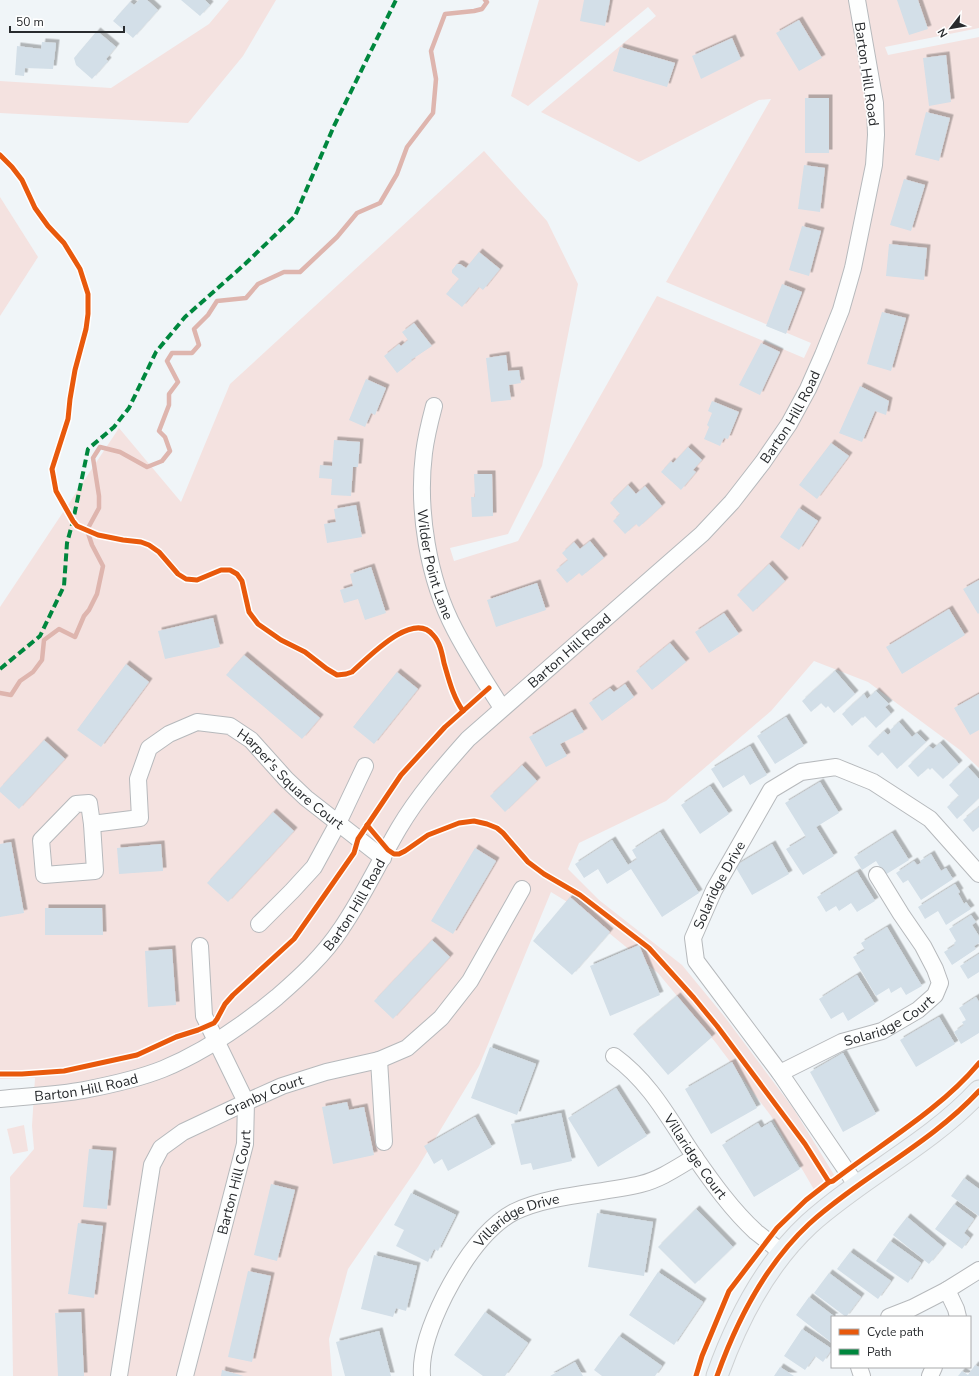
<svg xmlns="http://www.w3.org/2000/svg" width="979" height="1376" viewBox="0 0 979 1376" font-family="'Nunito Sans',sans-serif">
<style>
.green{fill:#f4e2e0}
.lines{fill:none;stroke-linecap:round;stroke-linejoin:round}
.stream{stroke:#deb5ae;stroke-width:4.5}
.building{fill:#d3dfe8;filter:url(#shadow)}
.minor-casing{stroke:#b6b9bc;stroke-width:18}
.major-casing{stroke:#ced1d3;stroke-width:23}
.minor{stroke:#fdfefe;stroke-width:16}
.major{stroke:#ebf1f5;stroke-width:21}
.quiet{stroke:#00873e;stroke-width:4;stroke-dasharray:8 4;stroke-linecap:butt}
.cycleway-casing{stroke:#fff;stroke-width:8}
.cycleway{stroke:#e8590c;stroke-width:5}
.labels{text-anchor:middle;stroke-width:3.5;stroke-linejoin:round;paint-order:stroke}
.street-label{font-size:14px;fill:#282b2e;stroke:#fff}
</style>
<defs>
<filter id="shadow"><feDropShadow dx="3.5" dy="-3.5" stdDeviation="0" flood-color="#0004"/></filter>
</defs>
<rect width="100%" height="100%" fill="#f0f5f8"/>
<!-- green -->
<g class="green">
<path d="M229 0H276L243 56 188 123 0 113V81L111 88 209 24Z"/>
<path d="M539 0H979V28L885 47 888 55 979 37V768L960 750 868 682 814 661 771 711 666 801 579 843 568 869 599 900 682 965 724 1016 793 1108 836 1178 816 1193 771 1116 716 1043 658 973 582 911 551 892 479 1066 418 1167 348 1269 329 1339 332 1376H13L10 1177 34 1149 32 1126 35 1078 0 1079V607L119 428 181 502 230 384 484 151 547 221 578 284 542 466 508 534 450 548 454 561 518 541 657 296 804 358 811 343 666 282 771 99 759 100 639 162 541 112 656 16 648 7 528 106 511 96Z"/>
<path d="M0 197 38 257 0 316Z"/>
<path d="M24 1125 28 1151 13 1154 7 1129Z"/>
</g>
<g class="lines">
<!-- stream -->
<path class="stream" d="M0 693 11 695 20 681 33 672 42 660 44 640 59 629 75 637 84 616 89 610 97 594 103 566 92 545 87 530 99 508V496L93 458 100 447 120 452 147 467 162 461 170 451 165 437 159 431 169 405V394L178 382 167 361 172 353H192L199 345 194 329 208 315 217 301 246 298 258 284 284 272H300L337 237 357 213 380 203 397 174 407 147 433 113 436 79 431 51 445 14 474 11 482 9 487 2 485 0"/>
</g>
<!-- building -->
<g class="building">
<path d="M139 0H147L158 10 133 38 113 21 130 2 134 5Z"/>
<path d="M181 0H205L210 5 200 16Z"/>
<path d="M584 0H610L605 26 580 21Z"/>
<path d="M897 0H918L928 29 909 35Z"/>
<path d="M799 20 822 58 799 71 776 33Z"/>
<path d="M97 31 116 47 106 59 108 61 92 79 76 65 74 58Z"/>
<path d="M732 38 741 59 701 79 692 56Z"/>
<path d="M42 42 56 43 53 69 25 68 24 76 15 75 17 46 41 49Z"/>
<path d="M620 47 675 63 667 87 613 71Z"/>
<path d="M946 55 951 102 929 106 923 58Z"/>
<rect x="805" y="98" width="24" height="55"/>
<path d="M926 112 950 118 939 161 915 155Z"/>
<path d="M804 165 825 168 820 212 798 209Z"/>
<path d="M904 179 925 185 911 231 890 225Z"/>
<path d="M802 226 821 231 809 276 789 270Z"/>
<path d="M889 244 927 248 924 280 886 276Z"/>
<path d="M479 252 500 269 483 290 479 287 462 307 446 294 459 279 452 273V270L457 264H460L466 268Z"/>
<path d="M782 284 802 292 786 334 766 326Z"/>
<path d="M882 312 906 318 891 371 867 364Z"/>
<path d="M414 323 432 346 411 360 412 361 397 373 384 356 399 344 401 346 408 340 402 332Z"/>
<path d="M761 343 780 352 760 395 739 385Z"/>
<path d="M506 355 508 371 519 370 521 383 509 385 511 400 491 402 486 358Z"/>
<path d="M366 379 386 388 375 415 371 413 365 427 349 420Z"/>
<path d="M860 386 889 401 886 415 875 411 862 442 839 433Z"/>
<path d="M712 401 739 412 728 439 724 438 720 446 704 439 709 427 707 425 712 413 708 411Z"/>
<path d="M334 440 360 442 358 467H353L351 496 331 495 332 479 319 478 320 465 332 466Z"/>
<path d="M831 443 849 456 817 499 799 485Z"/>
<path d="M688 447 702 460 693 470 696 472 681 490 661 472 671 461 673 463Z"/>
<path d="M474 474H492L493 516 472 517 471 497H475Z"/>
<path d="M628 485 636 494 645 486 662 506 639 527 636 524 625 534 613 521 620 514 610 503Z"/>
<path d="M356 505 362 537 327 543 324 524 336 522 334 509Z"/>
<path d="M799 508 818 521 799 550 780 537Z"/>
<path d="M590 541 604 558 582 576 579 573 567 583 556 570 568 560 562 553 574 542 580 549Z"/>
<path d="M769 564 785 581 753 612 737 595Z"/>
<path d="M371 567 386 613 365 620 358 599 344 603 340 590 353 586 350 574Z"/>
<path d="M979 580V613L978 614 963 589Z"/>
<path d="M537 583 546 610 496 627 487 600Z"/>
<path d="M949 609 965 635 902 674 886 647Z"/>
<path d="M724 613 739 634 709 653 695 632Z"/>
<path d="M213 618 220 647 165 659 158 631Z"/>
<path d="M670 643 686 662 652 690 636 671Z"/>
<path d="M244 655 320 718 302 739 226 675Z"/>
<path d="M126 664 149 682 101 747 77 730Z"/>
<path d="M835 671 855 694 834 713 828 706 826 708 821 703 811 712 802 701Z"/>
<path d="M397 672 418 689 374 744 353 727Z"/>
<path d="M625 684 634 697 602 721 589 703 610 688 614 692Z"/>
<path d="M876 691 889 704 885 707 891 714 876 728 865 716 863 718 862 717 852 726 842 714 864 694 867 699Z"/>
<path d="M979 694V730L970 735 954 708Z"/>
<path d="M572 712 584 732 560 744 567 756 546 767 529 737Z"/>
<path d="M786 717 804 746 775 764 757 736Z"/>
<path d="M899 722 912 737 917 733 926 742 897 769 882 752 878 756 868 746 884 731 888 735 891 732 890 730Z"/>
<path d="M44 740 65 759 19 809 0 792V788Z"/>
<path d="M940 743 959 764 943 779 932 768 930 770 928 768 918 777 908 766 929 746 933 749Z"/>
<path d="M750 746 767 775 750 785 744 775 723 788 711 769Z"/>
<path d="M522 765 537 781 505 812 490 796Z"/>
<path d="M968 767 979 779V798L957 819 947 807 959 796 949 785Z"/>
<path d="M820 782 839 813 816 827 834 856 803 875 786 849 806 837 785 803Z"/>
<path d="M710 786 729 814 700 834 681 805Z"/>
<path d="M979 807V827L973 832 963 820Z"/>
<path d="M273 812 294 831 228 902 207 883Z"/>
<path d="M660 832 699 893 662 917 631 869 607 884 598 869 584 878 575 864 612 840 628 865 637 859 632 850Z"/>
<path d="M892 833 909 860 885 875 876 861 862 870 854 857Z"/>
<path d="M11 842 24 913 0 917V844Z"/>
<path d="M161 844 163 871 119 874 117 848Z"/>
<path d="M772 844 789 874 752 895 735 866Z"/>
<path d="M475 848 496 861 453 934 431 921Z"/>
<path d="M931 854 941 871 946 868 953 879 921 900 908 880 903 883 896 873 914 861 917 865 921 863 920 861Z"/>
<path d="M857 872 875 901 857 912 851 903 839 911 836 906 826 912 817 897Z"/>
<path d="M955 884 960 892 958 893 964 904 966 902 971 909 946 925 938 911 925 919 918 907Z"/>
<path d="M570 897 610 932 572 975 533 941Z"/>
<path d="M45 908H102L103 935H45Z"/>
<path d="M971 915 976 922 972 925 979 936V943L974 946 976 949 952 965 944 952 955 945 954 943 956 941 949 929Z"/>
<path d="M887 927 922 986 906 995 901 987 891 993 889 988 876 996 853 957 865 950 861 943Z"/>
<path d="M432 940 450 957 393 1019 374 1001Z"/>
<path d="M639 945 660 995 610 1016 590 966Z"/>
<path d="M172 949 176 1005 148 1007 145 951Z"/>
<path d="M979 954V972L968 979 960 966Z"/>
<path d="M857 975 875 1004 848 1021 843 1012 831 1019 819 999Z"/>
<path d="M677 996 712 1037 668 1075 633 1034Z"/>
<path d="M976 997 979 1002V1033L961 1044 954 1032 964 1025 962 1022 966 1020 959 1008Z"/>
<path d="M939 1017 955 1044 916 1067 900 1040Z"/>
<path d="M490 1047 536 1064 517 1115 471 1098Z"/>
<path d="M843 1053 876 1114 843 1132 810 1072Z"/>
<path d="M732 1062 757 1108 711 1134 685 1089Z"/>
<path d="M616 1088 647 1136 598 1167 568 1118Z"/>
<path d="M347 1102 349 1110 364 1107 374 1155 333 1164 322 1107Z"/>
<path d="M561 1113 572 1161 533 1170 531 1163 521 1165 511 1124Z"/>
<path d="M475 1117 492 1147 448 1171 442 1159 434 1164 424 1146Z"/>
<path d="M771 1122 800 1169 754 1197 722 1145 758 1123 761 1128Z"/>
<path d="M89 1149 113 1151 107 1209 83 1207Z"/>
<path d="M964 1178 979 1189V1216L951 1196Z"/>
<path d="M271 1184 295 1190 277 1261 254 1255Z"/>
<path d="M411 1193 456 1215 438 1251 434 1249 428 1262 396 1246 404 1230 394 1225Z"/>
<path d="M954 1204 974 1219 964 1233 970 1238 962 1249 935 1229Z"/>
<path d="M696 1209 733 1247 695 1284 658 1247Z"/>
<path d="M597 1213 653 1222 644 1276 588 1267Z"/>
<path d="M907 1217 943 1247 929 1264 893 1235Z"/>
<path d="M78 1223 103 1226 94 1298 68 1294Z"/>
<path d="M890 1241 921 1263 908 1283 876 1261Z"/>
<path d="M850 1252 891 1281 878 1299 837 1269Z"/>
<path d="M374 1255 417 1266 406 1311 396 1308 393 1317 361 1309Z"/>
<path d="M248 1271 271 1276 252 1362 228 1357Z"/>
<path d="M658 1272 703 1302 674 1345 629 1315Z"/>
<path d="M829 1273 861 1297 846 1317 814 1293Z"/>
<path d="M809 1297 835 1317H832V1343L796 1315Z"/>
<path d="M81 1312 84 1376H58L55 1313Z"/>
<path d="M485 1312 528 1343 505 1376H483L454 1355Z"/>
<path d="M802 1329 832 1349 823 1362 815 1356 805 1370 784 1356Z"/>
<path d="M379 1331 391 1376H345L336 1342Z"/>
<path d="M619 1336 662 1366 655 1376H602L594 1370Z"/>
<path d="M575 1362 583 1376H550Z"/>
<path d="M975 1365 979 1367V1376H958L962 1371 968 1375Z"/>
<path d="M780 1367 794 1376H774Z"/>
<path d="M222 1370 244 1376H221Z"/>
</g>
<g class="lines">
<defs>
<g id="minor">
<path id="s1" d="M434 406C430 421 426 437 424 453 417 510 428 579 455 630 469 657 486 683 502 708"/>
<path d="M89 803 92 824 95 871 44 875 41 840 76 804Z"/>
<path id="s2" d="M92 824 140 818 138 779 149 748 169 734 197 722 230 726 251 740 286 779 306 798 383 858"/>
<path d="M259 924 292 891 314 867 338 823 365 766"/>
<path id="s3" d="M614 1056C651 1083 669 1119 694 1156 712 1182 732 1210 756 1232 765 1239 774 1246 782 1253"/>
<path d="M379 1060 384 1142"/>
<path id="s4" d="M780 1073 842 1042 882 1031 918 1010 935 995 940 983 935 969 923 946 901 914 877 875"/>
<path id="s5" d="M0 1099C28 1096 57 1095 84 1090 110 1085 138 1079 163 1069 204 1052 242 1026 277 997 300 977 324 955 341 929 363 897 379 862 399 828 418 796 443 767 468 739L702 534 732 502 763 462 789 424 808 389 823 355 841 310 853 268 874 165 876 135 875 103 857 0"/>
<path id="s6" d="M857 1186 780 1073 696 961 693 938 714 890 771 790 801 772 836 767 873 782 930 819 979 874"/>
<path d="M947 1290 979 1270"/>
<path d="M889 1317 912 1308 947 1290 956 1309 958 1317"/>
<path d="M859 1367 862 1376"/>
<path id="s7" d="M119 1376 152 1165 161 1148 183 1132 253 1099 282 1086 326 1072 379 1060 407 1048 441 1018 470 981 522 889"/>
<path id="s8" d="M185 1376 245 1144 246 1102 204 1016 200 946"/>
<path id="s9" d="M422 1376C420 1351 434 1317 445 1295 460 1266 484 1228 514 1212 551 1194 600 1194 641 1184 661 1179 678 1167 695 1157"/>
<path d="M930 1376 934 1367"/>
</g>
<path id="major" d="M717 1376C737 1320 765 1265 809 1224 862 1176 930 1144 979 1091"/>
</defs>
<!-- minor casing -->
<use href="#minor" class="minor-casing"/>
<!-- major casing -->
<use href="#major" class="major-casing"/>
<!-- minor -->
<use href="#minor" class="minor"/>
<!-- major -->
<use href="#major" class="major"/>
<!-- quiet -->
<path class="quiet" d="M0 669 40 636 64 586 67 543 73 521 88 449 114 427 129 408 156 352 185 317 245 264 295 216 334 126 396 0"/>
<defs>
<g id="cycleway">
<path d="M0 155 12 167 22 180 35 208 48 226 64 243 80 269 88 294V314L86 329 75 370 70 399 68 419 52 469 56 491 73 521 77 526 98 535 123 540 141 542 149 545 159 552 178 574 186 579 197 580 221 570H230L237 574 242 581 249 612 258 624 281 640 305 652 327 669 337 675 346 674 352 672C368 658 413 610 433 635 440 642 442 653 444 663 449 680 453 697 463 711"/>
<path d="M367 825 388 850 394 854H399L405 851 428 835 459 823 474 821 487 824 497 828 503 833 528 862 544 874 580 895 649 948 694 998 717 1026 805 1144 829 1182"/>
<path d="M0 1074H22L64 1071 137 1055 176 1037 198 1030 214 1023 217 1019 225 1004 233 995 294 939 354 853 358 839 401 775 445 727 489 688"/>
<path d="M696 1376 702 1356 729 1291 777 1228 806 1200 829 1182 833 1181C881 1144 941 1109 979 1063"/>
<path d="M717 1376C737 1320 765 1265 809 1224 862 1176 930 1144 979 1091"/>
</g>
</defs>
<!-- cycleway casing -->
<use href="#cycleway" class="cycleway-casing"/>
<!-- cycleway -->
<use href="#cycleway" class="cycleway"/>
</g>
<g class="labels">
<!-- street labels -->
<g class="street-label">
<text transform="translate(867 74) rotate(82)" y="5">Barton Hill Road</text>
<text dy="5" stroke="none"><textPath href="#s5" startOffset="1083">Barton Hill Road</textPath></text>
<text dy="5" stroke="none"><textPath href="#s1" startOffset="161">Wilder Point Lane</textPath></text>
<text dy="5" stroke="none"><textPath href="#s5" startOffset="759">Barton Hill Road</textPath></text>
<text dy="5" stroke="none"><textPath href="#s2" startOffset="289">Harper's Square Court</textPath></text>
<text dy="5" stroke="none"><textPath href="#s6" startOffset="359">Solaridge Drive</textPath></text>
<text dy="5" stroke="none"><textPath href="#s5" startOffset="423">Barton Hill Road</textPath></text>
<text dy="5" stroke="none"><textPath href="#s4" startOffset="121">Solaridge Court</textPath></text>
<text dy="5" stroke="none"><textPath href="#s5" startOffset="87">Barton Hill Road</textPath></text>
<text dy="5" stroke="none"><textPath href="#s7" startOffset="349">Granby Court</textPath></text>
<text dy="5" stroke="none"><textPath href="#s3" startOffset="130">Villaridge Court</textPath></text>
<text dy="5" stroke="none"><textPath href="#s8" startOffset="200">Barton Hill Court</textPath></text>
<text dy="5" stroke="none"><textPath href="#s9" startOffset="193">Villaridge Drive</textPath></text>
</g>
</g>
<!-- legend -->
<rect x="831" y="1316" width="140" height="52" fill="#ffffff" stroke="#a9aaab"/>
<rect x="839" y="1329" width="20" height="6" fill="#e8590c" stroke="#a9aaab"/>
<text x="867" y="1336" font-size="12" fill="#282b2e">Cycle path</text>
<rect x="839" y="1349" width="20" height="6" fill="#00873e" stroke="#a9aaab"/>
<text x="867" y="1356" font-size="12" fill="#282b2e">Path</text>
<!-- north arrow -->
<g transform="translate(951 28) rotate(239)" stroke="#ffffff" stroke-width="3" paint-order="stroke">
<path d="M0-3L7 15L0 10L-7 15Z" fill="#282b2e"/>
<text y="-6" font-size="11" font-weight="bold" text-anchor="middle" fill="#282b2e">N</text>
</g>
<!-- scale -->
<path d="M10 26v6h114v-6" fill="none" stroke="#282b2e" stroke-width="2"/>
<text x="16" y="26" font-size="12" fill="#282b2e" stroke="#ffffff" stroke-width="3" paint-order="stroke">50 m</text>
</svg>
